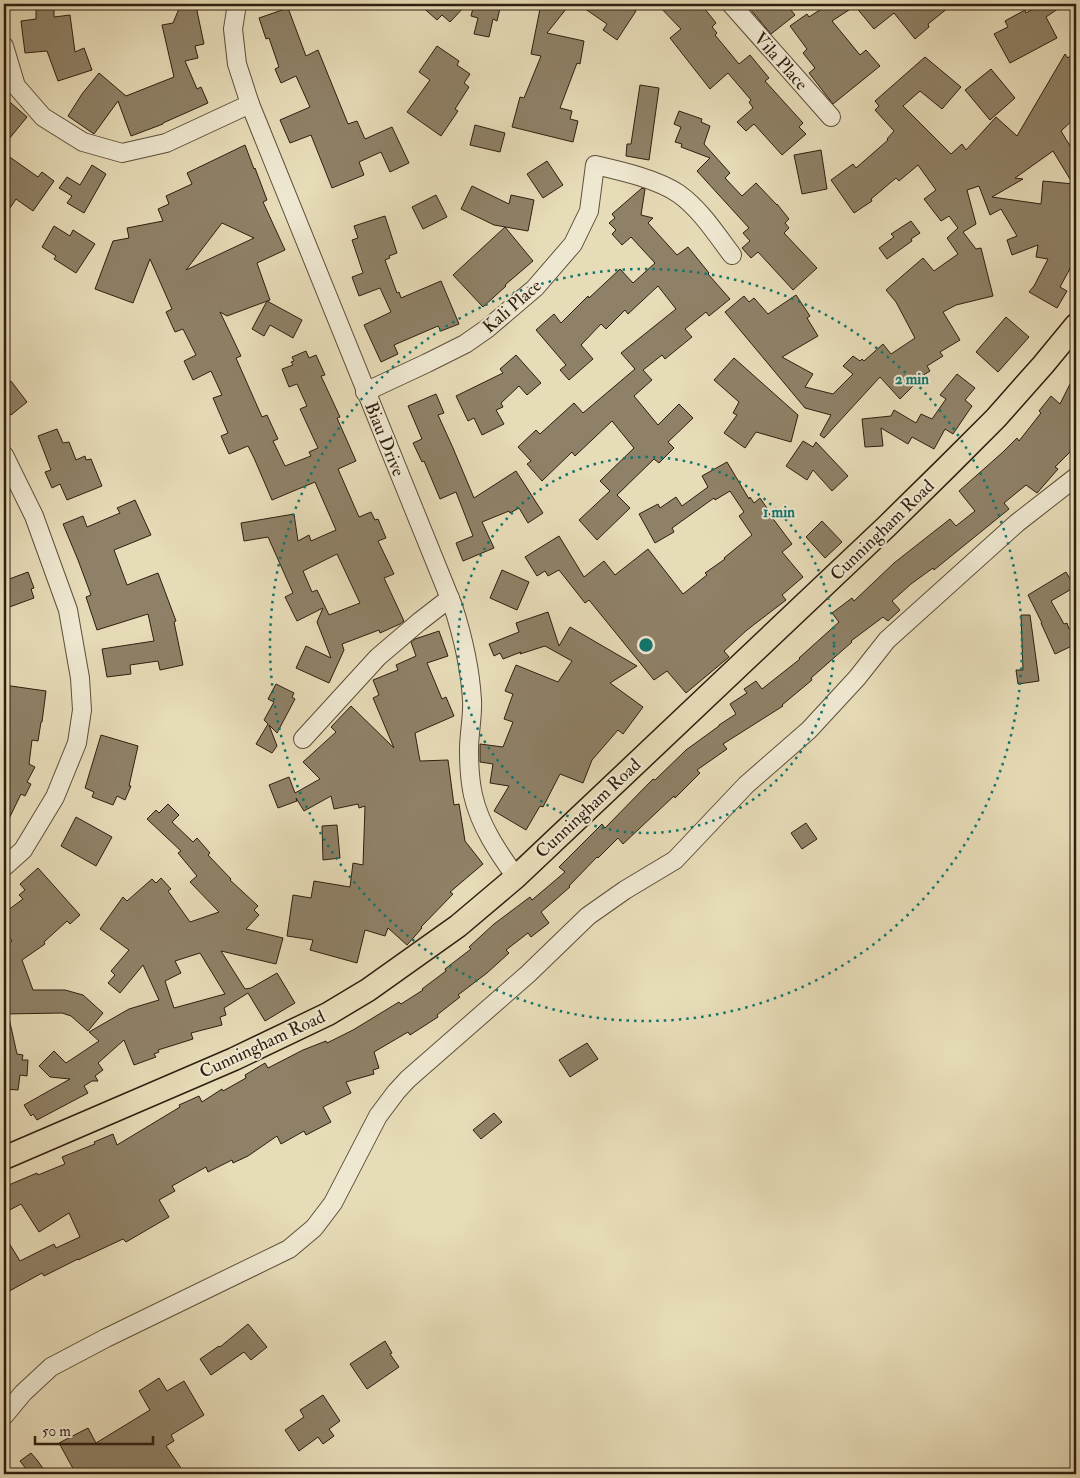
<svg xmlns="http://www.w3.org/2000/svg" width="1080" height="1478" viewBox="0 0 1080 1478" font-family="'IM FELL Double Pica',serif">
<style>
.building{fill:#8f8167;stroke:#2f1e0f;fill-rule:evenodd}
.lines{fill:none;stroke-linecap:round;stroke-linejoin:round}
.minor-casing{stroke:#5d4e39;stroke-width:20}
.major-casing{stroke:#2f1e0f;stroke-width:25}
.minor{stroke:#efe8d1;stroke-width:18}
.major{stroke:#e7dcb8;stroke-width:22}
.ring{fill:none;stroke:#0f766e;stroke-width:2.5;stroke-dasharray:2.5 5}
.labels{text-anchor:middle;stroke-width:4;stroke-linejoin:round;paint-order:stroke}
.street-label{font-size:18px;fill:#2f1e0f;stroke:#efe8d1}
.centre{fill:#0f766e;stroke:#efe8d1;stroke-width:2.5}
.ring-label{font-size:15px;text-anchor:middle;font-weight:bold;fill:#0f766e;stroke:#efe8d1;stroke-width:4;stroke-linejoin:round;paint-order:stroke}
</style>
<rect width="100%" height="100%" fill="#e7dcb8"/>
<filter id="stains"><feTurbulence type="fractalNoise" baseFrequency=".004" numOctaves="4"/><feColorMatrix values="0 0 0 0 .2 0 0 0 0 .09 0 0 0 0 .02 0 0 0 .5 -.17"/></filter>
<radialGradient id="worn" r=".72"><stop offset=".6" stop-color="#630" stop-opacity="0"/><stop offset="1" stop-color="#630" stop-opacity=".3"/></radialGradient>
<!-- building -->
<g class="building">
<path d="M36 4H54V17L70 15 75 52 84 48 92 70 58 81 47 51 25 53 21 21 36 19Z"/>
<path d="M181 4H200L197 11 204 44 195 46 198 58 185 61 197 89 201 87 208 103 163 123V124L131 136 118 101 94 134 68 116 82 94 99 73 126 96 174 77 162 25 173 23Z"/>
<path d="M419 4H467L450 22 442 15 437 20Z"/>
<path d="M474 4H501L497 21 493 19 489 37 474 34 478 18 471 16Z"/>
<path d="M541 4H570L547 33 584 41 580 64 577 63 560 108 572 111 570 119 578 121 573 142 512 127 520 97 524 98 541 56 531 54Z"/>
<path d="M578 4H625L636 11 617 40 603 30 607 24Z"/>
<path d="M657 4H701L716 23 712 27 717 33 715 35 739 64 750 55 769 78 765 81 803 123 799 127 806 134 782 155 754 124 746 131 737 122 753 108 749 102 751 100 728 73 710 89 670 38 681 29Z"/>
<path d="M757 4H786L795 15 771 34 750 9Z"/>
<path d="M829 4H953L928 24 929 27 915 39 894 13 874 29 855 6 832 21 860 55 866 50 880 66 833 104 809 73 815 68 803 53 807 49 790 26 807 14 809 17Z"/>
<path d="M1041 4H1065L1046 17 1057 38 1010 63 994 34 1008 27 1005 21 1025 10 1026 13Z"/>
<path d="M288 8 306 56 318 50 348 124 357 121 365 139 392 127 409 163 390 172 381 152 359 162 364 175 332 188 311 135 290 143 280 120 310 107 296 76 281 83 275 69 279 67 269 38 266 39 259 18Z"/>
<path d="M437 46 459 61 457 65 470 74 464 83 469 87 455 109 458 111 441 136 407 112 430 80 419 72Z"/>
<path d="M1076 51V86L1070 92 1076 98V117L1061 131 1076 156V266L1072 265 1060 287 1067 291 1057 308 1029 292 1034 286 1048 259 1036 257 1038 245 1012 255 1007 240 1017 236 1001 209 990 215 979 186 967 190 976 224 963 232 976 249 981 248 993 296 956 305 943 312 960 340 940 352 943 356 927 366 930 371 911 383 913 386 900 399 880 377 824 438 820 435 831 415 805 408 725 312 744 296 749 302 754 298 768 314 796 295 810 316 807 318 818 336 782 357 813 374 805 387 833 394 853 374 843 366 853 356 860 361 862 359 864 361 883 344 891 354 915 338 896 302 886 290 923 258 934 271 958 254 947 238 958 228 949 216 941 221 924 199 936 190 918 165 899 181 896 178 871 199 872 201 854 213 831 180 853 164 856 168 888 140 887 139 894 131 875 110 879 106 875 101 925 57 961 87 942 109 920 91 903 106 951 154 962 144 966 150 996 117 1017 136 1065 54 1068 58ZM1053 151 1073 184 1043 181 1041 204 992 197 1023 179 1015 178Z"/>
<path d="M991 69 1015 98 990 120 965 90Z"/>
<path d="M640 85 659 88 649 160 626 156 627 144H631Z"/>
<path d="M4 97 27 117 4 145Z"/>
<path d="M679 111 702 119 701 122 710 126 704 144 730 173 725 178 742 196 756 183 777 205V204L789 219 785 223 789 228 784 233 817 268 793 290 758 252 751 258 742 248 750 241 743 233 749 228 697 171 710 158 681 147 682 144 675 142 681 127 674 124Z"/>
<path d="M475 125 505 133 500 152 470 145Z"/>
<path d="M245 145 254 169 255 168 267 200 263 202 285 250 257 263 270 300 227 316 220 312 241 356 236 358 262 417 267 415 278 439 273 441 285 466 311 456 309 452 318 448 300 409 307 406 297 384 289 387 282 369 293 365 291 362 294 361 292 357 306 351 309 358 316 355 325 375 321 376 340 417 337 418 356 461 338 469 359 517 371 512 375 520 378 519 386 538 378 541 394 574 384 578 404 621 400 624 380 633 379 630 342 644 344 650 329 683 296 668 306 646 331 658 317 622 323 608 297 621 285 597 293 593 268 537 244 541 241 523 294 514 298 541 309 535 311 541 336 530 315 482 272 500 254 458 248 446 229 454 221 436 228 433 213 398 222 395 211 371 193 380 184 361 196 355 183 329 175 332 166 312 172 309 150 259 133 303 95 289 113 241 129 238 127 228 163 221 158 209 169 204 166 196 192 184 187 173ZM222 223 254 238 186 270ZM337 554 360 603 329 615 317 590 312 592 303 571Z"/>
<path d="M821 150 827 189 802 194 794 155Z"/>
<path d="M4 153 38 177 42 172 54 181 33 211 16 199 4 217Z"/>
<path d="M547 161 563 185 543 198 527 174Z"/>
<path d="M92 165 106 174 84 213 67 203 72 196 59 188 67 177 80 185Z"/>
<path d="M472 186 509 204 511 195 534 200 528 231 494 225 461 209Z"/>
<path d="M642 188 645 189 641 215 653 218 648 223 677 255 688 247 709 273 708 274 730 299 709 316 706 312 685 329 692 337 665 359 662 355 643 370 652 380 634 396 658 425 679 404 693 418 668 442 674 448 659 463 654 459 617 495 630 508 597 540 579 520 610 491 600 481 634 448 612 421 575 456 572 452 542 481 527 464 531 461 518 447 536 430 540 434 574 403 583 413 635 369 621 353 676 309 658 286 628 314 625 310 606 329 601 324 581 345 593 359 569 380 560 370 566 365 536 330 554 314 561 323 588 296 589 298 620 269 633 283 655 263 631 237 622 245 612 234 616 230 609 223 615 218 612 214Z"/>
<path d="M436 195 447 217 423 229 412 207Z"/>
<path d="M385 216 397 253 389 256 390 258 385 260 397 293 399 292 401 298 441 281 459 324 441 331 438 326 394 345 398 354 381 362 364 325 391 312 380 288 359 296 352 277 363 273 352 240 358 238 354 226Z"/>
<path d="M911 221 920 233 911 239 912 241 887 259 879 248 894 237 891 234Z"/>
<path d="M54 226 70 236 73 230 95 244 76 273 54 259 56 256 42 247Z"/>
<path d="M505 227 533 261 505 285 506 286 483 307 453 275Z"/>
<path d="M267 301 302 320 293 338 270 325 264 336 252 329Z"/>
<path d="M1006 317 1029 337 998 372 976 352Z"/>
<path d="M516 355 541 383 527 395 519 386 501 403 503 407 496 410 504 424 482 435 474 418 468 421 456 396 503 373 500 369Z"/>
<path d="M734 358 798 415 791 442 756 432 745 448 724 433 737 415 733 413 739 402 714 380Z"/>
<path d="M1076 372V446L1055 467 1058 469 1037 493 1026 485 1004 503 1009 509 934 570 933 568 911 584 892 601 900 610 888 621 883 617 851 641 852 642 811 678 812 680 782 705 783 706 723 744 727 749 697 770 700 773 675 798 674 796 623 844 618 838 598 858 597 857 569 886 570 887 541 912 549 923 531 937 528 933 506 950 509 953 487 973 458 995 460 997 437 1015 438 1017 410 1035 408 1032 374 1052 379 1068 373 1070 374 1074 346 1082 351 1093 323 1107 331 1122 306 1135 304 1131 281 1144 277 1136 248 1156 233 1163 232 1160 208 1172 206 1167 172 1186 175 1191 159 1200 169 1217 126 1242 123 1239 78 1260V1259L44 1276 42 1273 4 1294V1235L20 1261 54 1244 56 1248 80 1237 69 1213 39 1232 21 1204 4 1213V1187L37 1173 38 1175 65 1164 62 1157 95 1144 94 1142 113 1134 117 1145 180 1107 179 1105 199 1096 202 1102 222 1089 223 1091 246 1078 245 1075 265 1063 268 1068 303 1050 326 1041 327 1043 353 1030 399 1002 401 1004 423 990 422 989 446 971 445 969 471 949 469 947 494 924 530 897 532 900 565 872 559 867 602 824 605 828 653 779 655 780 686 750 719 726V725L736 714 730 704 747 693 744 689 756 681 762 689 800 659 799 658 839 622 832 613 852 598 854 601 894 563 950 519 956 526 975 511 959 491 1003 452 1017 438 1019 441 1041 413 1039 411 1051 396 1060 404Z"/>
<path d="M957 374 975 388 965 400 972 406 953 434 945 429 934 449 912 437 908 444 881 428 883 446 865 447 862 419 891 416 894 410 916 423 921 414 932 419 946 399 940 395Z"/>
<path d="M11 381 27 402 11 415 4 406V387Z"/>
<path d="M436 394 444 413 438 415 453 448 474 498 516 471 543 513 528 523 519 508 510 513 509 511 482 522 494 548 463 561 456 543 473 536 456 492 440 499 424 461 422 462 413 443 422 439 408 406Z"/>
<path d="M57 429 63 443 69 442 76 460 85 456 86 460 91 459 102 486 67 500 60 484 52 488 45 472 51 470 38 436Z"/>
<path d="M803 441 813 447 816 442 848 476 832 491 813 470 807 480 786 466Z"/>
<path d="M727 462 749 499 750 497 754 503 760 498 769 511 768 512 792 544 782 552 803 577 782 595 786 600 747 630 724 651 729 657 686 693 667 671 654 680 589 600 585 603 559 570 548 576 545 571 537 576 525 557 559 536 584 577 604 561 615 575 648 549 683 594 707 575 705 573 725 559 724 558 752 535 739 516 744 512 730 491 715 500 714 498 672 528 674 532 655 543 639 514 658 504 660 508 676 497 682 506 708 487 702 476Z"/>
<path d="M135 500 151 535 114 550 127 585 158 573 176 621 174 622 183 665 160 670 158 661 130 665 131 674 107 677 102 649 154 641 148 614 97 630 86 597 91 595 78 560 63 524 83 516 87 527 120 513 117 508Z"/>
<path d="M822 521 842 542 825 558 806 537Z"/>
<path d="M502 570 529 582 517 610 490 598Z"/>
<path d="M28 572 34 588 31 589 34 598 4 609V581Z"/>
<path d="M1066 572 1075 587 1051 601 1064 624 1067 623 1069 629 1072 628 1076 638V644L1055 654 1041 623H1042L1028 595Z"/>
<path d="M548 612 559 646 570 627 637 666 610 683 643 707 623 734 618 730 592 760 583 783 560 774 543 807 540 806 526 830 494 811 509 786 490 783 493 764 480 762V744L503 747 513 722 504 719 513 694 505 691 516 665 558 682 572 661 545 646 520 654 521 652 503 659 500 653 494 656 489 644 519 632 516 623Z"/>
<path d="M1021 615H1030L1039 681 1018 684 1016 670H1023Z"/>
<path d="M439 631 448 656 427 663 442 699 446 697 454 716 415 733 420 761 448 760 454 805 459 804 465 841 483 864 450 892 453 894 421 927 422 928 407 945 388 928 385 936 365 930 357 963 310 950 313 940 287 936 293 895 311 898 314 881 350 887 353 863 363 865 365 806 359 808 358 804 334 809 331 796 304 811 296 798 297 801 278 808 269 785 289 777 295 793 320 779 303 762 336 732 331 727 351 706 394 748 373 698 379 695 373 680 398 670 396 665 416 656 411 642 415 639Z"/>
<path d="M276 684 294 693 292 697 295 699 277 733 269 725 277 746 272 753 256 744 268 724 264 720 274 702 268 699Z"/>
<path d="M4 685 46 691 42 722H41L38 741 32 740 29 764 35 767 27 782 31 784 25 796 21 794 4 829Z"/>
<path d="M101 735 138 746 129 786H131L125 800 117 796 113 805 92 797 94 792 85 788Z"/>
<path d="M168 804 179 815 172 822 193 842 197 838 210 853 208 855 231 879 230 880 258 906 254 910 259 915 246 929 283 938 276 964 221 951 245 989 251 988 277 973 295 1003 265 1021 248 993 224 1008 226 1015 220 1017 222 1025 191 1033 193 1039 158 1050 159 1052 154 1054 156 1057 134 1065 124 1040 98 1063 103 1070 95 1076 98 1081H92L84 1086 88 1093 37 1120 33 1114 31 1116 24 1105 70 1079 50 1077 39 1066 54 1051 66 1063 99 1041 89 1032 129 1009 159 1000 143 965 120 993 108 983 115 975 111 971 129 950 100 929 123 897 127 901 152 879 156 883 161 878 171 889 168 891 190 922 219 912 190 882 197 876 178 853 181 851 147 819 156 810 159 813ZM200 953 225 994 174 1008 165 981 181 973 175 961Z"/>
<path d="M76 817 112 837 96 866 61 846Z"/>
<path d="M806 823 817 839 802 849 791 833Z"/>
<path d="M337 825 340 858 323 860 322 826Z"/>
<path d="M38 868 80 915 70 924 67 921 44 942 45 944 22 960 33 990H65L83 995 103 1013 88 1031 71 1016 62 1013 4 1014V947L12 941 4 929V913L23 899 19 895 25 890 20 884Z"/>
<path d="M4 1018H9L17 1054 23 1055 22 1060H28L27 1076 20 1075 18 1090 4 1089Z"/>
<path d="M587 1043 598 1059 570 1077 559 1060Z"/>
<path d="M494 1113 502 1122 481 1139 473 1130Z"/>
<path d="M248 1324 267 1347 251 1360 244 1352 211 1375 200 1359 219 1346 220 1347Z"/>
<path d="M385 1341 392 1353 390 1354 399 1367 367 1389 350 1364Z"/>
<path d="M159 1378 167 1391 184 1381 204 1415 171 1435 174 1441 166 1446 185 1474H76L59 1443 88 1428 96 1443 150 1410 139 1391Z"/>
<path d="M323 1395 340 1421 329 1429 334 1436 323 1444 318 1437 299 1451 285 1430 304 1417 300 1410Z"/>
<path d="M31 1453 37 1460 47 1474H30L20 1461Z"/>
</g>
<g class="lines">
<defs>
<g id="minor">
<path d="M237 4 233 29 237 64 250 104 453 606C463 637 470 666 472 700 473 716 469 733 469 750 469 764 470 781 473 795 480 826 498 852 516 877"/>
<path d="M731 4 831 117"/>
<path d="M4 46 16 86 43 117 83 142 122 153 166 143 250 104"/>
<path d="M365 392 427 363 465 344 488 328 535 288 573 244 589 211 595 165C621 171 657 179 679 194 701 210 716 234 732 255"/>
<path d="M4 455 34 516 68 610 80 678 82 710 77 743 55 797 23 850 4 867"/>
<path d="M303 739 378 657 419 622 450 598"/>
<path d="M4 1416 23 1393 51 1367 106 1338 289 1249 314 1228 333 1203 378 1116 396 1092 408 1079 528 974 588 916 625 890 675 860 746 785 809 730 857 678 887 640 1017 523 1076 477"/>
</g>
<path id="major" d="M4 1158 234 1059 328 1014 368 990 458 926 516 877 887 526 946 468 996 418 1043 365 1076 325"/>
</defs>
<!-- minor casing -->
<use href="#minor" class="minor-casing"/>
<!-- major casing -->
<use href="#major" class="major-casing"/>
<!-- minor -->
<use href="#minor" class="minor"/>
<!-- major -->
<use href="#major" class="major"/>
</g>
<!-- distance rings -->
<g class="ring">
<circle cx="646" cy="645" r="188"/>
<circle cx="646" cy="645" r="376"/>
</g>
<g class="labels">
<!-- street labels -->
<g class="street-label">
<text transform="translate(781 61) rotate(48)" y="6">Vila Place</text>
<text transform="translate(512 306) rotate(-41)" y="6">Kali Place</text>
<text transform="translate(385 439) rotate(68)" y="6">Biau Drive</text>
<text transform="translate(882 530) rotate(-44)" y="6">Cunningham Road</text>
<text transform="translate(588 808) rotate(-43)" y="6">Cunningham Road</text>
<text transform="translate(262 1044) rotate(-25)" y="6">Cunningham Road</text>
</g>
</g>
<circle cx="646" cy="645" r="8" class="centre"/>
<g class="ring-label">
<text x="912" y="384">2 min</text>
<text x="779" y="517">1 min</text>
</g>
<!-- margin -->
<rect width="1080" height="1478" fill="none" stroke="#e7dcb8" stroke-width="20"/>
<rect x="5" y="5" width="1070" height="1468" fill="none" stroke="#2f1e0f" stroke-width="2.5"/>
<rect x="10" y="10" width="1060" height="1458" fill="none" stroke="#2f1e0f"/>
<!-- scale -->
<path d="M35 1436v8h118v-8" fill="none" stroke="#2f1e0f" stroke-width="2.5"/>
<text x="42" y="1436" font-size="15" fill="#2f1e0f" stroke="#efe8d1" stroke-width="4" paint-order="stroke">50 m</text>
<rect width="100%" height="100%" filter="url(#stains)"/>
<rect width="100%" height="100%" fill="url(#worn)"/>
</svg>
